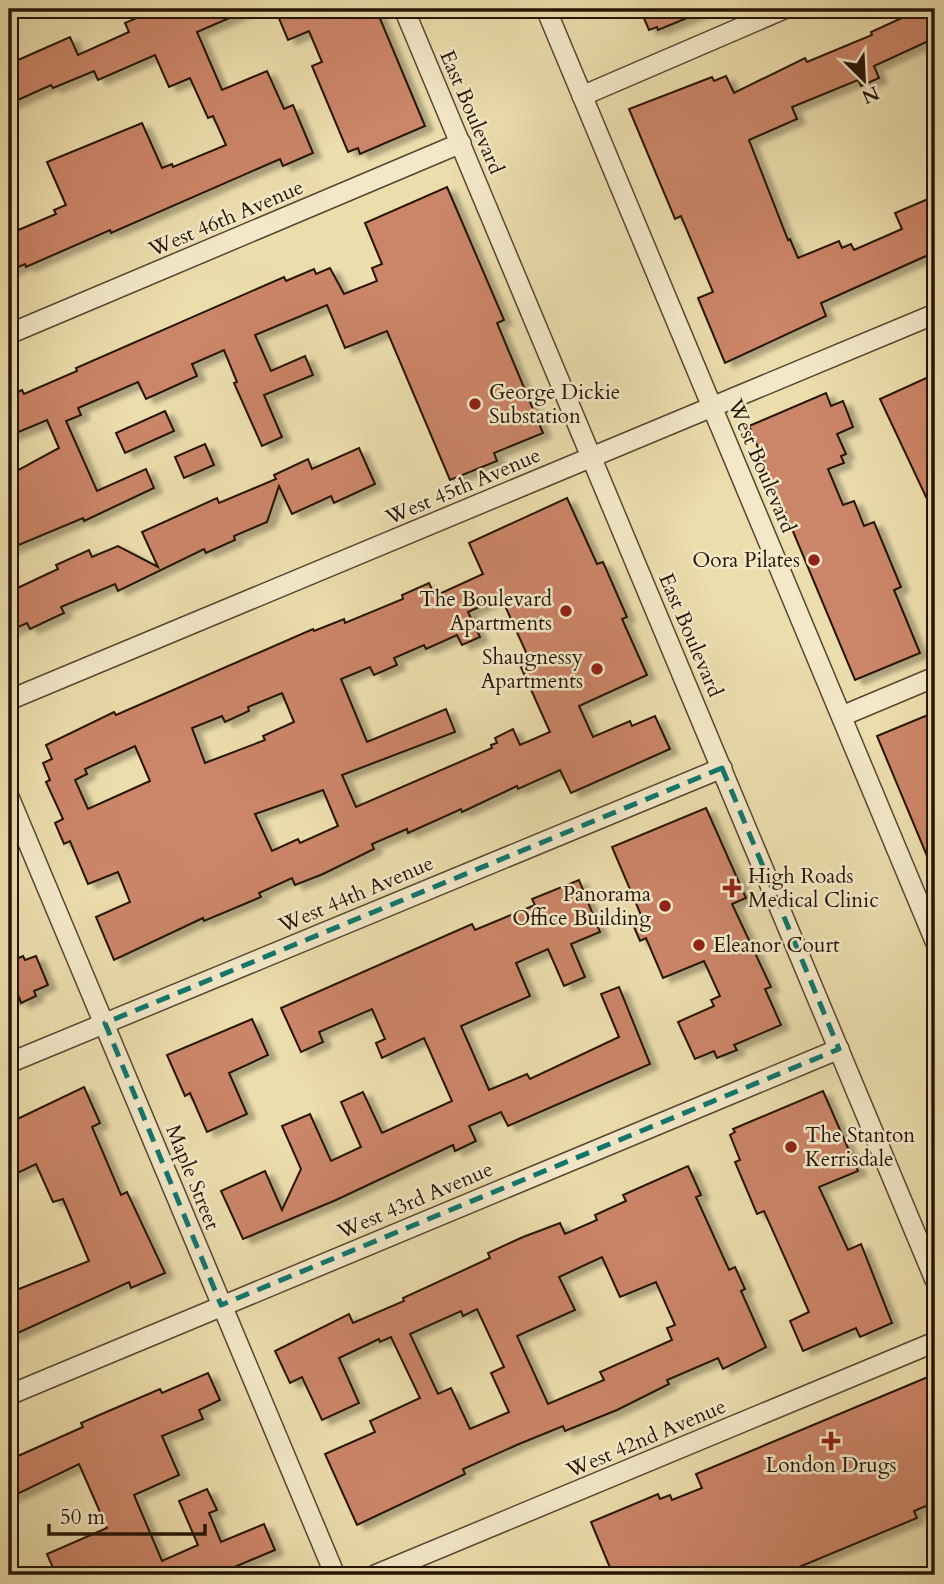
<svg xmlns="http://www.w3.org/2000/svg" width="944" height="1584" viewBox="0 0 944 1584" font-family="Cardo,serif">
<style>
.building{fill:#cb8568;stroke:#251405;stroke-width:2;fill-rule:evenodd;filter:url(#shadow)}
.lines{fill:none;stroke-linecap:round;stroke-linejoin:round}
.minor-casing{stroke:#57462f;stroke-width:22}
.minor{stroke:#f3e9c9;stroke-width:19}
.marked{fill:none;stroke:#0f766e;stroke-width:5;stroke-dasharray:14 9;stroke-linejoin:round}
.poi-dot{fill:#8f2418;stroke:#f3e9c9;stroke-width:2.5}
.labels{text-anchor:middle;stroke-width:5;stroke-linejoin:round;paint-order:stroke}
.street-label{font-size:21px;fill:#251405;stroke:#f3e9c9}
.poi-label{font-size:21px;fill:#251405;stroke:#f3e9c9;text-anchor:start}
</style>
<defs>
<filter id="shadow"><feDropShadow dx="8" dy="4.5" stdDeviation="2" flood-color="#0004"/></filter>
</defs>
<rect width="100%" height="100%" fill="#ecddac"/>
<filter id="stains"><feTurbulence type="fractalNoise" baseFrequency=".00286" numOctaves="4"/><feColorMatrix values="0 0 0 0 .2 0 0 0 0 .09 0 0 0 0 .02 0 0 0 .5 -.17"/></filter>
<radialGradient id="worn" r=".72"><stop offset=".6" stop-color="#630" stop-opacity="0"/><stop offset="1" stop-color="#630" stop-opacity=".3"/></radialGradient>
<!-- building -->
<g class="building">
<path d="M157 9H250L197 32 222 90 267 71 284 109 293 105 313 153 283 166 280 159 111 233 110 230 26 267 25 264 9 271V234L56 214 54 210 66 205 47 162 142 123 162 168 172 164 173 167 226 145 213 116 208 118 190 78 169 87 155 55 98 80 94 71 53 88 51 85 9 104V64L70 37 78 55 129 32 125 23Z"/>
<path d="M275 9H376L425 126 360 154 358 148 348 152 312 66 322 62 309 31 288 40Z"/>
<path d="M640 9H709L658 30 657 27 649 30Z"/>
<path d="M913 9H935V38L874 66 879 78 861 86 858 80 792 107 797 119 749 140 788 240 790 239 798 258 839 241 842 248 851 244 854 250 902 229 895 213 935 196V252L821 303 826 316 725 363 698 298 713 292 681 216 675 219 629 109 712 77 714 81 726 76 734 93 805 58 807 62 872 35 871 32 904 17 902 14Z"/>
<path d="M447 187 504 320 497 323 543 433 494 453 497 461 450 480 387 331 345 348 327 305 255 335 271 371 305 356 313 375 264 395 282 437 262 446 234 383 237 382 224 350 192 364 197 376 146 399 138 382 78 408 81 415 66 421 97 491 146 469 154 488 84 521 83 518 9 549V475L59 448 47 420 9 436V396L22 390 24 394 77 371 76 368 284 277 286 281 314 269 316 274 330 268 344 294 377 281 372 268 382 264 365 223Z"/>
<path d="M935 374V437L927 440 935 458V516L880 399Z"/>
<path d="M826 393 831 406 843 401 853 427 837 434 846 454 841 456 844 463 828 469 843 505 854 501 864 526 874 522 901 587 894 590 920 653 855 680 749 426Z"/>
<path d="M165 411 174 431 125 453 116 433Z"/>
<path d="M205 444 214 465 184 478 175 457Z"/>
<path d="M359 448 375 484 334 503 331 496 292 514 279 486 267 522 234 536 235 540 206 553 204 549 118 591 115 584 61 607 64 613 30 629 27 623 9 631V592L58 569 56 565 89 550 92 557 118 546 158 567 142 532 217 498 219 503 276 479 274 475 308 459 312 469Z"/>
<path d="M567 498 597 564 603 562 627 617 622 619 647 675 579 706 593 737 630 721 632 726 655 716 670 749 571 793 560 770 518 789 517 786 462 812 461 809 408 833 407 829 372 844 374 849 323 874 295 885 292 878 259 893 261 897 204 921 203 918 114 960 96 917 130 902 118 872 88 884 70 841 64 844 55 823 63 819 46 782 50 780 43 763 52 759 46 745 114 712 116 715 313 629 314 631 344 619 345 623 403 599 402 595 429 583 435 596 483 574 469 543ZM501 597 530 661 520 665 550 732 520 745 513 729 495 738 497 743 491 745 492 748 356 807 342 775 455 732 446 709 367 742 341 679 370 667 374 675 397 665 394 658 424 645 426 649 457 635 462 645 480 637 468 612ZM282 693 294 722 263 736 265 740 205 763 192 728 222 716 225 722 249 711 248 707ZM135 746 150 781 88 809 75 780 87 774 85 769ZM323 790 338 826 300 843 298 839 272 851 255 814Z"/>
<path d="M935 712V875L877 736Z"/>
<path d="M706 808 746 898 732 904 771 987 765 989 781 1025 734 1045 737 1050 717 1058 714 1051 695 1059 678 1022 714 1006 711 1000 720 996 704 961 663 978 646 938 640 941 631 920 641 915 612 847Z"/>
<path d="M579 880 600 932 571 944 585 977 564 986 548 949 516 963 530 996 461 1026 489 1090 527 1074 530 1079 619 1037 601 994 619 987 650 1064 508 1126 501 1112 469 1126 476 1141 455 1151 453 1145 336 1200 243 1239 221 1191 265 1171 282 1210 301 1169 282 1126 310 1114 331 1161 361 1147 341 1102 363 1092 382 1133 452 1101 424 1038 382 1058 376 1043 385 1039 372 1009 319 1032 323 1042 301 1052 281 1008 472 924 475 930 535 905 532 899Z"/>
<path d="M23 956 25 960 36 956 48 985 34 991 36 996 21 1003 19 997 9 1001V962Z"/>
<path d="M252 1019 268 1055 229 1073 247 1114 207 1132 190 1093 185 1096 167 1055Z"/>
<path d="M84 1087 100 1123 92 1127 121 1195 127 1192 165 1273 131 1288 129 1282 9 1337V1293L89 1261 63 1199 53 1202 36 1164 9 1177V1123Z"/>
<path d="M823 1091 858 1171 819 1187 848 1250 861 1244 892 1323 860 1337 856 1328 803 1351 790 1321 809 1312 764 1211 757 1214 735 1162 740 1160 730 1135 735 1132 733 1129Z"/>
<path d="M688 1166 701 1195 696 1197 729 1270 735 1267 745 1289 741 1291 766 1347 723 1369 718 1358 667 1380 669 1384 617 1410 565 1431 563 1426 519 1444 463 1469 465 1474 357 1525 325 1454 375 1432 370 1421 420 1398 391 1337 380 1342 379 1339 339 1358 359 1403 322 1420 302 1377 290 1383 275 1351 349 1314 353 1323 404 1301 403 1298 490 1258 488 1253 523 1237 560 1223 565 1234 597 1220 595 1215 626 1201 623 1195ZM602 1257 620 1297 656 1282 675 1325 667 1328 672 1340 600 1372 604 1380 548 1404 517 1336 575 1310 559 1277ZM477 1309 504 1367 491 1373 509 1412 470 1429 451 1388 438 1394 410 1334 461 1311 463 1316Z"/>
<path d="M208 1373 220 1400 199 1410 203 1419 162 1436 179 1475 134 1495 162 1561 198 1545 179 1501 207 1489 217 1510 209 1513 221 1542 264 1524 275 1550 232 1568 236 1575H56L47 1554 107 1528 79 1464 9 1498V1460L83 1427 81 1423 104 1413 160 1389 162 1393Z"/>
<path d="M935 1374V1502L914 1511 917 1518 780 1575H613L591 1522 658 1494 660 1499 670 1495 672 1500 702 1488 696 1474Z"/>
</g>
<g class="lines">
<defs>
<g id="minor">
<path d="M404 9 935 1280"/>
<path d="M546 9 935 941"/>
<path d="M582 96 784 9"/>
<path d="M9 334 461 143"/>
<path d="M9 700 935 314"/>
<path d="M842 716 935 677"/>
<path d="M9 797 335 1575"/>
<path d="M9 1063 722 768"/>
<path d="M9 1395 839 1049"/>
<path d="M375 1575 935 1342"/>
</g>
</defs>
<!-- minor casing -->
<use href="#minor" class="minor-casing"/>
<!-- minor -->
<use href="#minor" class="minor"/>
</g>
<!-- marked area -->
<path class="marked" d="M722 768 839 1049 221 1305 105 1023Z"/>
<!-- markers -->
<g class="poi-dot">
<circle cx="475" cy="404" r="7"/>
<circle cx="814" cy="560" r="7"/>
<circle cx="566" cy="611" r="7"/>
<circle cx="597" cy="669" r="7"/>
<path d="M728.5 877.5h7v7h7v7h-7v7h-7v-7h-7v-7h7z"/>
<circle cx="665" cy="906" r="7"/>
<circle cx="699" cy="945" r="7"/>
<circle cx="791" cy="1147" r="7"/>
<path d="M827.5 1430.5h7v7h7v7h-7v7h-7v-7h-7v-7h7z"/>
</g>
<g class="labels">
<!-- street labels -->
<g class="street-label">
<text transform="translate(472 112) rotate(67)" y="7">East Boulevard</text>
<text transform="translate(226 218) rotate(-23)" y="7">West 46th Avenue</text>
<text transform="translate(762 466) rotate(67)" y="7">West Boulevard</text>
<text transform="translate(463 486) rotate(-23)" y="7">West 45th Avenue</text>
<text transform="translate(691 635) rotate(67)" y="7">East Boulevard</text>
<text transform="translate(356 894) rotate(-23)" y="7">West 44th Avenue</text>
<text transform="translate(193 1177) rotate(68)" y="7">Maple Street</text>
<text transform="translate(415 1200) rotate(-23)" y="7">West 43rd Avenue</text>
<text transform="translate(646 1438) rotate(-23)" y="7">West 42nd Avenue</text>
</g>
<!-- poi labels -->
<g class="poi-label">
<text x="489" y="399">George Dickie<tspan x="489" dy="24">Substation</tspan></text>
<text x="800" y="567" text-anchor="end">Oora Pilates</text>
<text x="552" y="606" text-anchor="end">The Boulevard<tspan x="552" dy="24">Apartments</tspan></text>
<text x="583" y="664" text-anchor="end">Shaugnessy<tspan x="583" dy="24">Apartments</tspan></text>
<text x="748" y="883">High Roads<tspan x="748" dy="24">Medical Clinic</tspan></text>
<text x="651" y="901" text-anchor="end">Panorama<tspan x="651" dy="24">Office Building</tspan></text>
<text x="713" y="952">Eleanor Court</text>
<text x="805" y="1142">The Stanton<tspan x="805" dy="24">Kerrisdale</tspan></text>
<text x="831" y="1472" text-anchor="middle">London Drugs</text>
</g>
</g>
<!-- margin -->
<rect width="944" height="1584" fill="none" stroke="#ecddac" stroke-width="35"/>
<rect x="10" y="10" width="923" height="1563" fill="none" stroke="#251405" stroke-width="3.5"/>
<rect x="18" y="18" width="909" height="1549" fill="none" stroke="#251405" stroke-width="2"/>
<!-- north arrow -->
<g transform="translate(864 80) rotate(156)" stroke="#f3e9c9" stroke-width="5" paint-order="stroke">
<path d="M0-5L12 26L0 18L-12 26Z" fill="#251405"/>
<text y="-10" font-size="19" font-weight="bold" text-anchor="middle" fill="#251405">N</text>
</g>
<!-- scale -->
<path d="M49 1524v10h156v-10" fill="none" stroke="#251405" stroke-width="3.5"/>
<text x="60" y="1524" font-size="21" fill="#251405" stroke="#f3e9c9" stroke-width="5" paint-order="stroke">50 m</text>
<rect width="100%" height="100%" filter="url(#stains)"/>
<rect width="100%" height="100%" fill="url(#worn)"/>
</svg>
